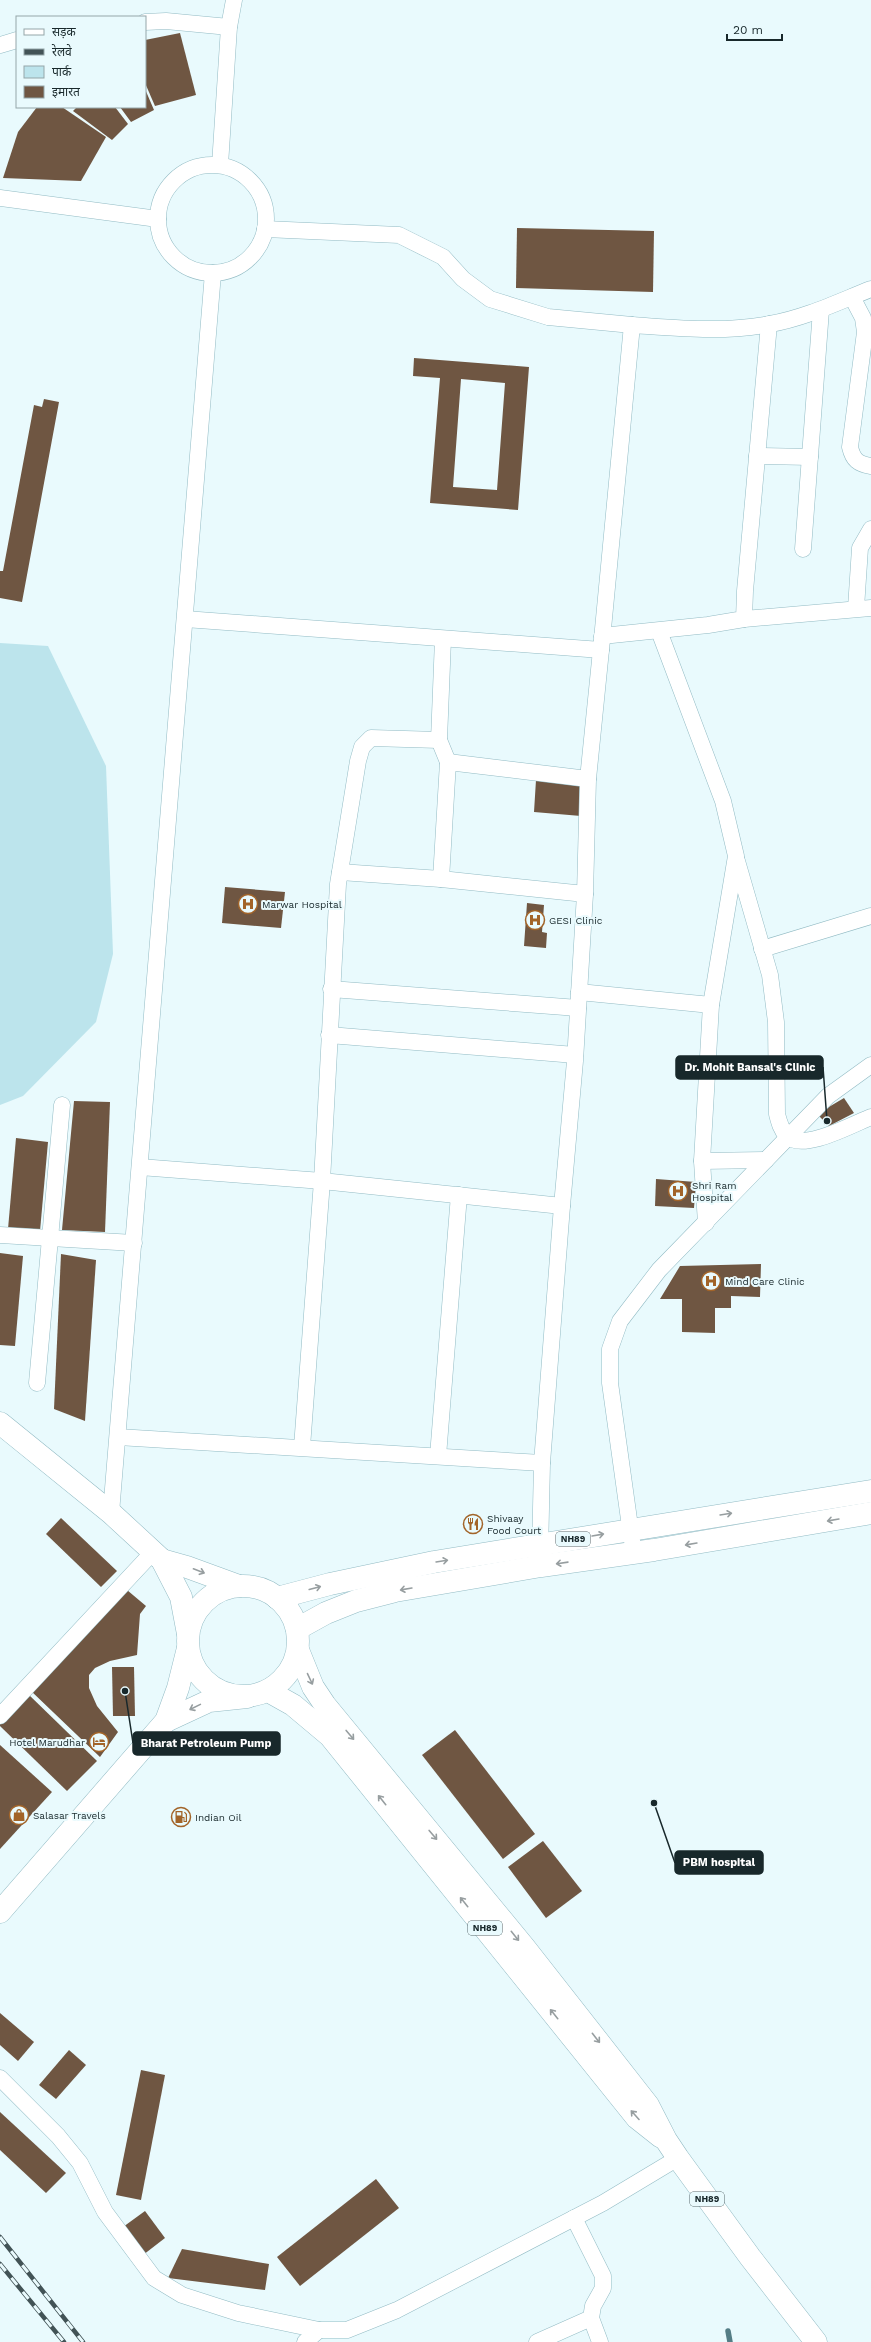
<svg xmlns="http://www.w3.org/2000/svg" width="871" height="2342" viewBox="0 0 871 2342" font-family="'Work Sans','Noto Sans Devanagari',sans-serif">
<style>
.green{fill:#bce4ec}
.lines{fill:none;stroke-linecap:round;stroke-linejoin:round}
.stream{stroke:#547d85;stroke-width:5.5}
.building{fill:#6f5642;fill-rule:evenodd}
.street-casing{stroke:#92bbc4;stroke-width:17}
.secondary-casing{stroke:#92bbc4;stroke-width:23}
.primary-casing{stroke:#92bbc4;stroke-width:23}
.street{stroke:#fff;stroke-width:16}
.secondary{stroke:#fff;stroke-width:22}
.primary{stroke:#fff;stroke-width:22}
.rail-casing{stroke:#425356;stroke-width:4.5}
.rail{stroke:#e9fafd;stroke-width:3;stroke-dasharray:9;stroke-linecap:butt}
.oneway{stroke:#979ea0}
.labels{text-anchor:middle;stroke-width:4;stroke-linejoin:round;paint-order:stroke}
.shield{fill:#e9fafd;stroke:#57676a;stroke-width:1}
.shield-label{font-size:9px;font-weight:bold;fill:#18282b}
.poi-label{font-size:10px;fill:#18282b;stroke:#e9fafd;text-anchor:start}
.leader{fill:none;stroke:#18282b;stroke-width:1.5}
.callout-dot{fill:#18282b;stroke:#e9fafd;stroke-width:1.5}
.callout{fill:#18282b;stroke:#18282b;stroke-width:1.5}
.callout-label{font-size:11px;text-anchor:middle;font-weight:bold;fill:#fff}
</style>
<rect width="100%" height="100%" fill="#e9fafd"/>
<!-- green -->
<path class="green" d="M0 643 48 646 106 766 113 954 96 1022 23 1096 0 1105Z"/>
<g class="lines">
<!-- stream -->
<path class="stream" d="M728 2331 730 2342"/>
</g>
<!-- building -->
<g class="building">
<path d="M180 33 196 95 155 106 145 83V40Z"/>
<path d="M145 89 154 110 131 122 120 107H145Z"/>
<path d="M37 107H62L106 137 81 181 3 178 18 132Z"/>
<path d="M77 107H115L128 124 112 140 73 111Z"/>
<path d="M517 228 654 231 653 292 516 288Z"/>
<path d="M414 358 529 367 518 510 430 503 440 378 413 376ZM461 379 505 383 497 490 453 487Z"/>
<path d="M44 399 59 402 22 602 0 598V571H3L34 405 42 407Z"/>
<path d="M536 780 583 784 581 816 534 812Z"/>
<path d="M225 887 285 892 281 928 222 923Z"/>
<path d="M527 903 544 905 542 932 547 933 546 948 524 946Z"/>
<path d="M844 1098 854 1113 829 1126 817 1114Z"/>
<path d="M74 1101 110 1102 105 1232 62 1230Z"/>
<path d="M16 1138 48 1142 40 1231 8 1229Z"/>
<path d="M656 1179 696 1182 694 1208 655 1206Z"/>
<path d="M0 1253 23 1256 15 1346 0 1345Z"/>
<path d="M61 1254 96 1260 85 1421 54 1409Z"/>
<path d="M761 1264 760 1297 731 1296V1308H715V1333L682 1332V1299H660L680 1266Z"/>
<path d="M61 1518 117 1571 101 1587 46 1534Z"/>
<path d="M127 1590 146 1606 140 1614 137 1655 110 1661 95 1668 89 1675V1688L97 1706 118 1732 100 1757 30 1690Z"/>
<path d="M112 1667H134L135 1716H113Z"/>
<path d="M27 1693 97 1761 67 1791 0 1726V1721Z"/>
<path d="M455 1730 535 1834 503 1859 422 1755Z"/>
<path d="M0 1745 52 1792 0 1849Z"/>
<path d="M543 1841 582 1891 546 1918 508 1867Z"/>
<path d="M0 2013 34 2042 18 2061 0 2045Z"/>
<path d="M69 2050 86 2065 56 2099 39 2085Z"/>
<path d="M141 2070 165 2075 141 2200 116 2195Z"/>
<path d="M0 2112 66 2173 46 2193 0 2150Z"/>
<path d="M376 2179 399 2208 300 2286 277 2257Z"/>
<path d="M145 2211 165 2238 143 2255 123 2227Z"/>
<path d="M182 2249 269 2264 265 2290 168 2278Z"/>
</g>
<g class="lines">
<defs>
<g id="street">
<path d="M145 22 166 21 229 27"/>
<path d="M0 45 17 40"/>
<path d="M220 165 229 27 234 0"/>
<circle cx="212" cy="219" r="54"/>
<path d="M0 198 158 219"/>
<path d="M852 297 863 318 865 332 850 447C853 460 858 464 871 466"/>
<path d="M632 325C677 328 724 333 770 324 805 318 838 302 871 289"/>
<path d="M757 456 810 457"/>
<path d="M803 549 821 310"/>
<path d="M856 608 860 548 871 529"/>
<path d="M185 619 601 650 632 325 548 317 490 299 463 279 443 257 399 235 265 229"/>
<path d="M744 619 871 608"/>
<path d="M659 631 723 801 736 856 711 1005 702 1161 706 1223"/>
<path d="M602 636 708 625 744 619 745 591 769 324"/>
<path d="M443 639 439 740 448 762"/>
<path d="M737 861 770 975 776 1022 777 1114C779 1122 781 1130 787 1136 803 1152 853 1124 871 1117"/>
<path d="M340 872 441 879 585 894"/>
<path d="M441 879 448 762 588 779"/>
<path d="M762 949 871 916"/>
<path d="M331 989 578 1008"/>
<path d="M579 992 711 1005"/>
<path d="M329 1035 575 1055"/>
<path d="M702 1161 766 1160"/>
<path d="M140 1167 322 1181 562 1206"/>
<path d="M0 1235 134 1243"/>
<path d="M37 1383 62 1105"/>
<path d="M118 1437 542 1463"/>
<path d="M302 1447 322 1181 338 884 358 761 362 747 371 738 439 740"/>
<path d="M438 1456 459 1195"/>
<path d="M111 1513 213 273"/>
<path d="M632 1541 610 1383V1349L620 1321 659 1270 828 1096 871 1065"/>
<path d="M540 1554 542 1463 562 1206 575 1061 585 894 588 779 601 650"/>
<path d="M0 1716 153 1552"/>
<path d="M0 2078 58 2136 80 2163 105 2212 154 2278 182 2295 238 2313 319 2330H347L397 2310 603 2203 678 2158"/>
<path d="M574 2218 603 2276V2288L593 2306 591 2318 600 2342"/>
<path d="M305 2342 319 2330"/>
<path d="M537 2342 591 2318"/>
</g>
<g id="secondary">
<path d="M0 1423 111 1513 162 1560 181 1597 188 1634"/>
<path d="M162 1560 187 1567 239 1586"/>
<path d="M166 1721 209 1701 247 1697"/>
<path d="M0 1912 166 1721 178 1688 188 1648"/>
</g>
<g id="primary">
<circle cx="243" cy="1641" r="55"/>
<path d="M277 1598 330 1584 434 1562 871 1491"/>
<path d="M297 1629 326 1613 356 1601 395 1591 541 1566 654 1550 871 1513"/>
<path d="M298 1650 313 1687 325 1705 525 1948 648 2105 666 2140 678 2158 750 2257 816 2342"/>
<path d="M268 1691 293 1705 330 1736 637 2118 661 2137"/>
</g>
</defs>
<!-- street casing -->
<use href="#street" class="street-casing"/>
<!-- secondary casing -->
<use href="#secondary" class="secondary-casing"/>
<!-- primary casing -->
<use href="#primary" class="primary-casing"/>
<!-- street -->
<use href="#street" class="street"/>
<!-- secondary -->
<use href="#secondary" class="secondary"/>
<!-- primary -->
<use href="#primary" class="primary"/>
<defs>
<g id="rail">
<path d="M0 2237 83 2342"/>
<path d="M0 2264 64 2342"/>
</g>
</defs>
<!-- rail casing -->
<use href="#rail" class="rail-casing"/>
<!-- rail -->
<use href="#rail" class="rail"/>
</g>
<!-- one-way arrows -->
<defs><path id="oneway-shaft" d="M-6 0H5M1.5-3L5.5 0L1.5 3" fill="none" stroke-width="1.6" stroke-linecap="round" stroke-linejoin="round"/></defs>
<g class="oneway">
<use href="#oneway-shaft" transform="translate(726 1514) rotate(-9)"/>
<use href="#oneway-shaft" transform="translate(833 1520) rotate(170)"/>
<use href="#oneway-shaft" transform="translate(598 1535) rotate(-10)"/>
<use href="#oneway-shaft" transform="translate(691 1544) rotate(170)"/>
<use href="#oneway-shaft" transform="translate(442 1561) rotate(-9)"/>
<use href="#oneway-shaft" transform="translate(562 1563) rotate(172)"/>
<use href="#oneway-shaft" transform="translate(199 1571) rotate(21)"/>
<use href="#oneway-shaft" transform="translate(315 1588) rotate(-15)"/>
<use href="#oneway-shaft" transform="translate(406 1589) rotate(170)"/>
<use href="#oneway-shaft" transform="translate(310 1679) rotate(65)"/>
<use href="#oneway-shaft" transform="translate(195 1707) rotate(154)"/>
<use href="#oneway-shaft" transform="translate(350 1735) rotate(50)"/>
<use href="#oneway-shaft" transform="translate(382 1800) rotate(-129)"/>
<use href="#oneway-shaft" transform="translate(433 1835) rotate(50)"/>
<use href="#oneway-shaft" transform="translate(464 1902) rotate(-129)"/>
<use href="#oneway-shaft" transform="translate(515 1936) rotate(51)"/>
<use href="#oneway-shaft" transform="translate(554 2014) rotate(-129)"/>
<use href="#oneway-shaft" transform="translate(596 2038) rotate(52)"/>
<use href="#oneway-shaft" transform="translate(635 2115) rotate(-132)"/>
</g>
<!-- icons -->
<defs>
<symbol id="hospital-ring" viewBox="-11 -11 22 22"><circle r="9.5" fill="#e9fafd" stroke="#a26429" stroke-width="1.5"/><path d="M-5-5h3v3.5h4V-5h3V5h-3V1.5h-4V5h-3Z" fill="#a26429"/></symbol>
<symbol id="restaurant-ring" viewBox="-11 -11 22 22"><circle r="9.5" fill="#e9fafd" stroke="#a26429" stroke-width="1.5"/><path d="M-5-6h1v4h1v-4h1v4h1v-4h1v5L-1.5 .5V6h-2V.5L-5-1ZM5-6V6H3V1.5H1.5Q1.5-4 5-6Z" fill="#a26429"/></symbol>
<symbol id="hotel-ring" viewBox="-11 -11 22 22"><circle r="9.5" fill="#e9fafd" stroke="#a26429" stroke-width="1.5"/><path d="M-6-4.5h1.5V1H6V5H4.5V3h-9V5H-6ZM-4 0a1.8 1.8 0 1 1 3.6 0ZM.5 0V-2.5h3Q6-2.5 6 0Z" fill="#a26429"/></symbol>
<symbol id="shop-ring" viewBox="-11 -11 22 22"><circle r="9.5" fill="#e9fafd" stroke="#a26429" stroke-width="1.5"/><path d="M-5-2.5h2.3a2.7 3.5 0 0 1 5.4 0H5L5.5 6h-11ZM-1.5-2.5h3a1.5 2.3 0 0 0-3 0Z" fill="#a26429"/></symbol>
<symbol id="fuel-ring" viewBox="-11 -11 22 22"><circle r="9.5" fill="#e9fafd" stroke="#a26429" stroke-width="1.5"/><path d="M-5.5-6h7V0h2V4h1.3V-2.5L3-4.5l.8-.8L6-3V5H2.5V1h-1V6h-7ZM-4.2-4.7v3.2H.2V-4.7Z" fill="#a26429"/></symbol>
</defs>
<g fill-rule="evenodd">
<use href="#hospital-ring" x="237" y="893" width="22" height="22"/>
<use href="#hospital-ring" x="524" y="909" width="22" height="22"/>
<use href="#hospital-ring" x="667" y="1180" width="22" height="22"/>
<use href="#hospital-ring" x="700" y="1270" width="22" height="22"/>
<use href="#restaurant-ring" x="462" y="1513" width="22" height="22"/>
<use href="#hotel-ring" x="88" y="1731" width="22" height="22"/>
<use href="#shop-ring" x="8" y="1804" width="22" height="22"/>
<use href="#fuel-ring" x="170" y="1806" width="22" height="22"/>
</g>
<g class="labels">
<!-- shield labels -->
<g class="shield">
<rect x="556" y="1532" width="34" height="14" rx="3"/>
<rect x="468" y="1921" width="34" height="14" rx="3"/>
<rect x="690" y="2192" width="34" height="14" rx="3"/>
</g>
<g class="shield-label">
<text x="573" y="1542">NH89</text>
<text x="485" y="1931">NH89</text>
<text x="707" y="2202">NH89</text>
</g>
<!-- poi labels -->
<g class="poi-label">
<text x="262" y="908">Marwar Hospital</text>
<text x="549" y="924">GESI Clinic</text>
<text x="692" y="1189">Shri Ram<tspan x="692" dy="12">Hospital</tspan></text>
<text x="725" y="1285">Mind Care Clinic</text>
<text x="487" y="1522">Shivaay<tspan x="487" dy="12">Food Court</tspan></text>
<text x="85" y="1746" text-anchor="end">Hotel Marudhar</text>
<text x="33" y="1819">Salasar Travels</text>
<text x="195" y="1821">Indian Oil</text>
</g>
</g>
<!-- callouts -->
<path class="leader" d="M827 1121L823 1067M125 1691L133 1743M654 1803L675 1863"/>
<g class="callout-dot">
<circle cx="827" cy="1121" r="4"/>
<circle cx="125" cy="1691" r="4"/>
<circle cx="654" cy="1803" r="4"/>
</g>
<g class="callout">
<rect x="676" y="1056" width="147" height="23" rx="4"/>
<rect x="133" y="1732" width="147" height="23" rx="4"/>
<rect x="675" y="1851" width="88" height="23" rx="4"/>
</g>
<g class="callout-label">
<text x="750" y="1071">Dr. Mohit Bansal's Clinic</text>
<text x="206" y="1747">Bharat Petroleum Pump</text>
<text x="719" y="1866">PBM hospital</text>
</g>
<!-- legend -->
<rect x="16" y="16" width="130" height="92" fill="#e9fafd" stroke="#95a6a9"/>
<rect x="24" y="29" width="20" height="6" fill="#ffffff" stroke="#95a6a9"/>
<text x="52" y="36" font-size="12" fill="#18282b">सड़क</text>
<rect x="24" y="49" width="20" height="6" fill="#425356" stroke="#95a6a9"/>
<text x="52" y="56" font-size="12" fill="#18282b">रेलवे</text>
<rect x="24" y="66" width="20" height="12" fill="#bce4ec" stroke="#95a6a9"/>
<text x="52" y="76" font-size="12" fill="#18282b">पार्क</text>
<rect x="24" y="86" width="20" height="12" fill="#6f5642" stroke="#95a6a9"/>
<text x="52" y="96" font-size="12" fill="#18282b">इमारत</text>
<!-- scale -->
<path d="M727 34v6h55v-6" fill="none" stroke="#18282b" stroke-width="2"/>
<text x="733" y="34" font-size="12" fill="#18282b" stroke="#e9fafd" stroke-width="3" paint-order="stroke">20 m</text>
</svg>
